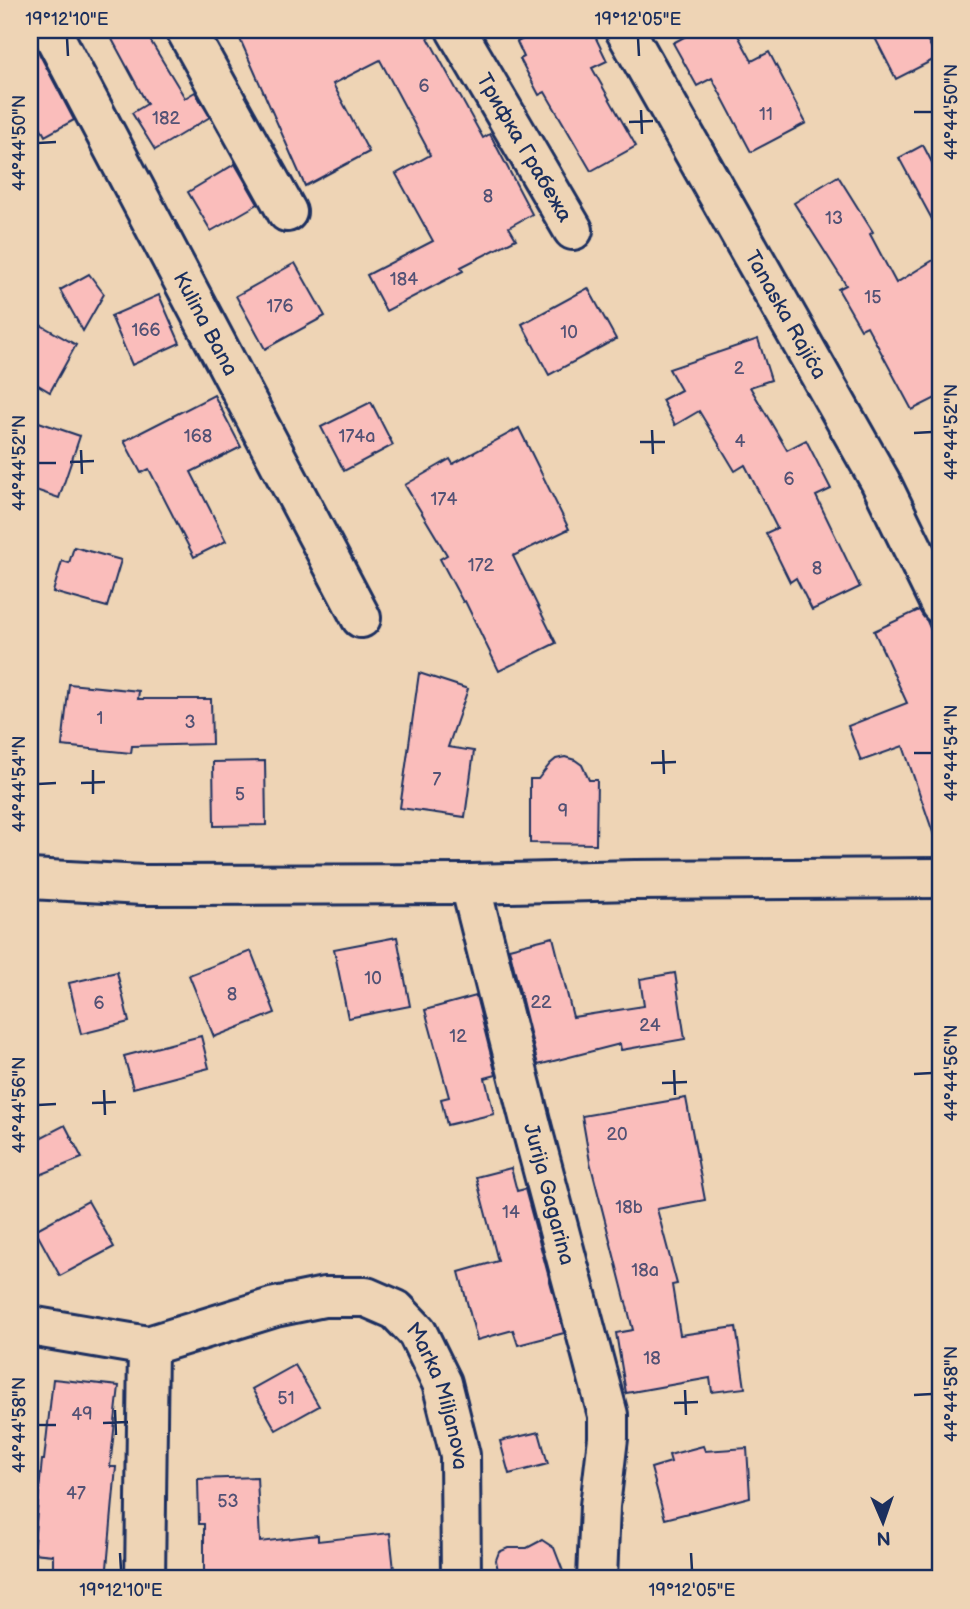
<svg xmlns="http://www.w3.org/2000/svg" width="970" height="1609" viewBox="0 0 970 1609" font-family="'Balsamiq Sans',sans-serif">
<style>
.building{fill:#fabdbb;stroke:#1b2f5e;stroke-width:2}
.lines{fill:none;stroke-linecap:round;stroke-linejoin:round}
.street-casing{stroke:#1b2f5e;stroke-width:44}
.street{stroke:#eed4b5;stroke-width:38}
.ticks{fill:none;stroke:#1b2f5e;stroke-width:2.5}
.labels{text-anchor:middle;stroke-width:5;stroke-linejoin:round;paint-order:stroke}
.number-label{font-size:18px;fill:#535275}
.street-label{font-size:21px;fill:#1b2f5e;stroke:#eed4b5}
.neatline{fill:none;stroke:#1b2f5e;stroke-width:2.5}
.ticks-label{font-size:18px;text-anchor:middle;fill:#1b2f5e}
</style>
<rect width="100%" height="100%" fill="#eed4b5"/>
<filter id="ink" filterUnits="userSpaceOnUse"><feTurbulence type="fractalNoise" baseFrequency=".0143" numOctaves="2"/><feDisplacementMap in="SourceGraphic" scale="14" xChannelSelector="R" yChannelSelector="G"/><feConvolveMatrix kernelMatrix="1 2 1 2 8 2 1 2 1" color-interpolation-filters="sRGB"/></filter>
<g filter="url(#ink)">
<!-- building -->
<g class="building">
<path d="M107 30H144L185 98 195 92 210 117 155 150 132 113 147 104Z"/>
<path d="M236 30H434V32L427 36 483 138 490 134 532 214 509 227 516 239 461 267 463 271 386 311 367 275 433 241 396 174 430 155 426 146 380 60 333 84 369 152 305 186Z"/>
<path d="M541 30H592L607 61 592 68 636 146 591 171 545 92 539 95 520 59 524 57 517 42Z"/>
<path d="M697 30H735L752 61 769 52 806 123 751 152 712 78 697 86 673 43Z"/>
<path d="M871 30H922L937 58 896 79Z"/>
<path d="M30 32 32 40 74 120 45 136 30 107Z"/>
<path d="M923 145 940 178V234L899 158Z"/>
<path d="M235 164 258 204 211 231 188 192Z"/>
<path d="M838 176 873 232 870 234 896 283 940 256V396L912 410 867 326 861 329 838 289 846 285 794 203Z"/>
<path d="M295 263 325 316 265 349 236 296Z"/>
<path d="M89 274 104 294 83 331 60 290Z"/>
<path d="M588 288 616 339 549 375 522 324Z"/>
<path d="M159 295 180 343 132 365 111 316Z"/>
<path d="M30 319 76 345 50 392 30 380Z"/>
<path d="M758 339 771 380 750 387 787 450 806 440 831 489 816 496 860 587 812 610 796 578 790 582 766 533 777 528 745 465 735 471 699 411 675 425 662 400 681 390 669 369Z"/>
<path d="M214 395 241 447 191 472 226 541 194 557 149 469 141 473 124 441Z"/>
<path d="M371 402 393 445 344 471 321 427Z"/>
<path d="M30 419 80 436 59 498 30 488Z"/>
<path d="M519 428 569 529 513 556 556 643 499 671 465 601 463 602 440 559 447 555 405 485 450 459 453 464Z"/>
<path d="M74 547 121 560 107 607 53 592 62 561 69 563Z"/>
<path d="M919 610 927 621 940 651V841H936L903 746 861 761 848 726 907 703 874 631Z"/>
<path d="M419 673 468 689 448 747 474 751 465 817 400 808Z"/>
<path d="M69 684 139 691 138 699H211L212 744 132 746 131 753 62 746Z"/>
<path d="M565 757 575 760 582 765 589 780H597L596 844 530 843V779H538L550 764 556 759Z"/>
<path d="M265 761 266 825 214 826 213 762Z"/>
<path d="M397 937 410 1006 348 1018 334 949Z"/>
<path d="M553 937 573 1017 644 1006 640 979 675 973 685 1039 621 1050 620 1044 538 1065 509 948Z"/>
<path d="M251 951 275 1013 214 1037 189 975Z"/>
<path d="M117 972 129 1022 81 1034 69 983Z"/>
<path d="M476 996 496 1075 485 1078 494 1114 447 1125 441 1099 449 1097 425 1010Z"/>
<path d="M201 1036 209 1068 133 1088 124 1056Z"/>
<path d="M686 1098 705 1200 657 1209 677 1284 672 1285 680 1335 736 1327 745 1388 712 1392 710 1378 626 1393 616 1333 633 1330 590 1162 582 1116Z"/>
<path d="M65 1125 82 1158 30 1179V1143Z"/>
<path d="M511 1168 517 1191 525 1189 564 1333 518 1345 513 1330 477 1340 459 1272 498 1261 476 1177Z"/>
<path d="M88 1201 114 1247 60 1276 35 1230Z"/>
<path d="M295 1365 319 1406 276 1430 252 1389Z"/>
<path d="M53 1379 119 1386 110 1467H116L106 1579H53V1555L33 1553 42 1460H44Z"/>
<path d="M539 1432 548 1464 509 1474 500 1441Z"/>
<path d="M703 1446 705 1451 747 1448 750 1497 665 1519 651 1468 671 1462 669 1455Z"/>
<path d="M257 1477 260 1542 318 1535V1541L390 1533 395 1579H333V1571L277 1577V1579H204V1524H199L198 1479Z"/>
<path d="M542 1540 554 1548 566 1579H506L498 1571 496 1560 499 1552 508 1548H527Z"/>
</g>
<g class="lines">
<defs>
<g id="street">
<path id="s1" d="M51 30 361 618"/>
<path d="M186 30 287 212"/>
<path id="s2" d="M456 30 573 230"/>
<path id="s3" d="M625 30 880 481 940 604"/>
<path d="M30 879 143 885 470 884 635 880 940 878"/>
<path id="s4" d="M470 884 532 1129 608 1415V1438L600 1506 597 1579"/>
<path id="s5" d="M30 1326 148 1346 275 1307 324 1297H366L396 1310 417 1332 442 1383 460 1455 461 1579"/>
<path d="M145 1579 148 1346"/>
</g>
</defs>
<!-- street casing -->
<use href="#street" class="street-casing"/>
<!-- street -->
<use href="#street" class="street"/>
</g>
</g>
<!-- ticks -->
<path class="ticks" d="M67 38 68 56M638 38 639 56M641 110 642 134M914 112H932M629 122 653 121M38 143 56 142M652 430 653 454M914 433 932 432M640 442H665M81 450 82 474M70 462 94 461M38 463H56M663 750 664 774M914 753H932M651 763 676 762M93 770V794M81 783 105 782M38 784 56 783M674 1070 675 1095M914 1074 932 1073M662 1083 687 1082M104 1090 105 1115M92 1103 116 1102M38 1105 56 1104M685 1390 686 1415M914 1395 932 1394M674 1403 698 1402M115 1410 116 1435M103 1423 128 1422M38 1425H56M120 1553 121 1570M691 1553 692 1570"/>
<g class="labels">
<!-- number labels -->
<g class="number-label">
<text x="424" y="92">6</text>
<text x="766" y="120">11</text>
<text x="166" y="124">182</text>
<text x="488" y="202">8</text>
<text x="834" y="224">13</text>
<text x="404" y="285">184</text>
<text x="873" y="303">15</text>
<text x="280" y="312">176</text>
<text x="146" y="336">166</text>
<text x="569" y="338">10</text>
<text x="739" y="374">2</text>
<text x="198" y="442">168</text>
<text x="357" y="442">174a</text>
<text x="740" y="447">4</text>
<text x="789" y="485">6</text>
<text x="444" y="505">174</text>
<text x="481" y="571">172</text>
<text x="817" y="574">8</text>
<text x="100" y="724">1</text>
<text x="190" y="728">3</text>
<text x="437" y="785">7</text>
<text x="240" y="800">5</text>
<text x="563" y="817">9</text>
<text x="373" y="984">10</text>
<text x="232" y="1000">8</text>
<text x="541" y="1008">22</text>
<text x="99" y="1009">6</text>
<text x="650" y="1031">24</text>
<text x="458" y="1042">12</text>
<text x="617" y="1140">20</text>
<text x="629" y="1213">18b</text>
<text x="511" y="1218">14</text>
<text x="645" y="1276">18a</text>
<text x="652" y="1364">18</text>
<text x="286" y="1404">51</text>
<text x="82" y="1420">49</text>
<text x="76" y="1499">47</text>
<text x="228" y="1507">53</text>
</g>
<!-- street labels -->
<g class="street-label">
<text dy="7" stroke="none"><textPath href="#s2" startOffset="136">Трифка Грабежа</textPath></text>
<text dy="7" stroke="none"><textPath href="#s3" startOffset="327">Tanaska Rajića</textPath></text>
<text dy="7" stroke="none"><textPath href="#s1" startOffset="332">Kulina Bana</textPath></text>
<text dy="7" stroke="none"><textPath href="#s4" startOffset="320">Jurija Gagarina</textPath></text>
<text dy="7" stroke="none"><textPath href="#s5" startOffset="476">Marka Miljanova</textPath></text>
</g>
</g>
<!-- margin -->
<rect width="970" height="1609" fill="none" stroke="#eed4b5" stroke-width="77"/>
<!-- north arrow -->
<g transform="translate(883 1522) rotate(178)" stroke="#eed4b5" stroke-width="5" paint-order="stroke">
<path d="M0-5L12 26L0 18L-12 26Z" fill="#1b2f5e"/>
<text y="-10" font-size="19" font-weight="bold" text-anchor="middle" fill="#1b2f5e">N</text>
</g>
<rect x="38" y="38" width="894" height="1532" class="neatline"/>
<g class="ticks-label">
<text x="67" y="25">19°12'10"E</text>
<text x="638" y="25">19°12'05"E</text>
<text transform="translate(951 112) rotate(-90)" y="6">44°44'50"N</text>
<text transform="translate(19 143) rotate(-90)" y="6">44°44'50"N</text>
<text transform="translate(951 432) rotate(-90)" y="6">44°44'52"N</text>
<text transform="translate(19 463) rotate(-90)" y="6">44°44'52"N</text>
<text transform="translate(951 753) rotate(-90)" y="6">44°44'54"N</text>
<text transform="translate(19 784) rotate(-90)" y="6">44°44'54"N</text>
<text transform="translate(951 1073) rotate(-90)" y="6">44°44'56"N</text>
<text transform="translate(19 1105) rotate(-90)" y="6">44°44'56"N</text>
<text transform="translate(951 1394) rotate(-90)" y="6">44°44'58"N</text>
<text transform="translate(19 1425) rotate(-90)" y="6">44°44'58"N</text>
<text x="121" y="1596">19°12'10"E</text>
<text x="692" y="1596">19°12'05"E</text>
</g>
</svg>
